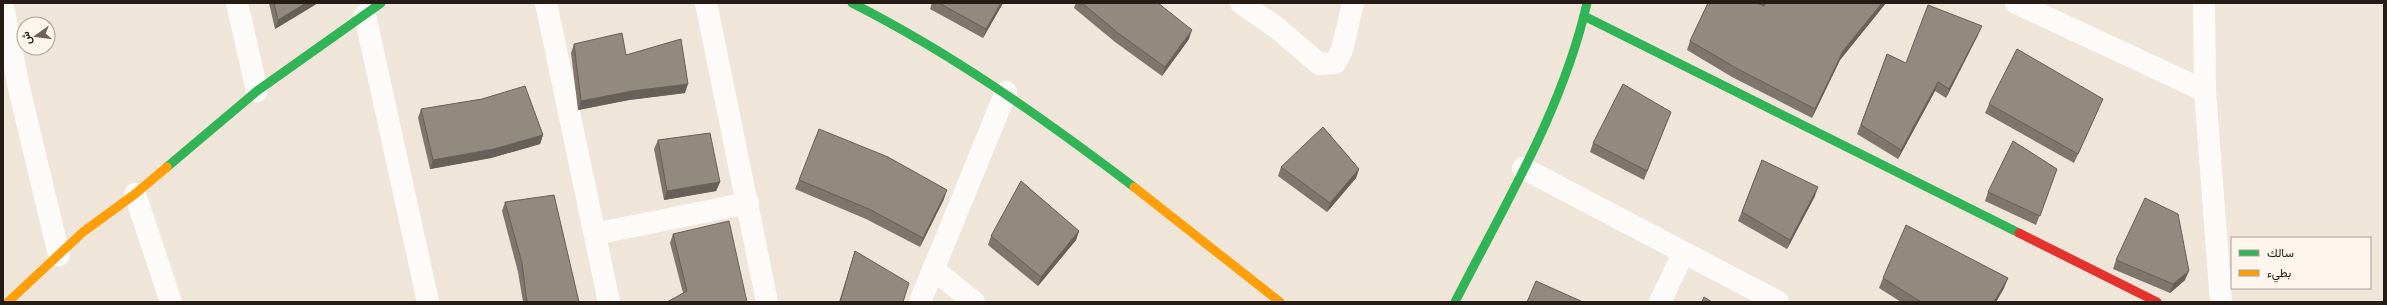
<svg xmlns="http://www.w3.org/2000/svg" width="2387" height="305" viewBox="0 0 2387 305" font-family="'Space Grotesk',Vazirmatn,sans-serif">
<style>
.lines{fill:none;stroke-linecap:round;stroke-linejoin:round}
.street{stroke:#fdfbf9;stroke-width:22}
.fast{stroke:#30b455;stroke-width:9}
.slow{stroke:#ff9f0a;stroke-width:9}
.jam{stroke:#e5322d;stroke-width:9}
.wall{fill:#7e766d}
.shaded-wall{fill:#666059}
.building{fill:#92897f;stroke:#666059}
</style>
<rect width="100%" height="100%" fill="#f0e5d9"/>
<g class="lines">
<!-- street -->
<g class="street">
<path d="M237 3 257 91"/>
<path d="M546 3 609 302"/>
<path d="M706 3 767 302"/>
<path d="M1241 3 1277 28 1319 64 1335 63 1342 50 1353 3"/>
<path d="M2016 3 2205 91"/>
<path d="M2204 3 2205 91 2221 302"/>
<path d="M3 6 19 88 59 255"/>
<path d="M365 15 428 302"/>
<path d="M1523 168 1778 302"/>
<path d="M135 194 171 302"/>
<path d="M595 234 748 203"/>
<path d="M933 269 974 302"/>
<path d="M920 302 1006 92"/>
<path d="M1660 302 1683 254"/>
</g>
<!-- fast -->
<g class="fast">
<path d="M852 3C953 54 1044 119 1134 187"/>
<path d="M1584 16 2019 233"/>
<path d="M167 167 257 91 381 3"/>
<path d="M1455 302C1504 206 1563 109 1587 3"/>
</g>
<!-- slow -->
<g class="slow">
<path d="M1134 187 1280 302"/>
<path d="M8 302 83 232 135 194 167 167"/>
</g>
<!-- jam -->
<path class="jam" d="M2019 233 2157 302"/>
</g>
<!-- wall -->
<g class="wall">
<path d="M269 3H318L275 29Z"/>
<path d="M932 3H1003L983 38 930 9Z"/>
<path d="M1076 3H1158L1189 39 1162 76 1115 42 1074 8Z"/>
<path d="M1708 3H1886L1840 60 1812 118 1732 77 1687 50 1690 41Z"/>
<path d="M1978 35 1946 98 1935 91 1898 159 1857 134 1887 54 1906 63Z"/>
<path d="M574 44 626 55 685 93 629 100 578 110 571 53Z"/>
<path d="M1989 104 2099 108 2074 163 1985 113Z"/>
<path d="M421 109 543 135 540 144 491 158 430 169 418 118Z"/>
<path d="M1671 112 1644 180 1590 152 1593 143Z"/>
<path d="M658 140 720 182 716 191 664 200 654 149Z"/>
<path d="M1762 160 1815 196 1787 249 1738 221Z"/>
<path d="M1281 167 1359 169 1356 178 1327 212 1278 176Z"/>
<path d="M2057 169 2036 225 1985 201 1988 192Z"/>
<path d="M799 180 944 199 920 247 866 219 795 189Z"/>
<path d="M505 202 579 302H523L518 272 502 211Z"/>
<path d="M1079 231 1076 240 1038 286 988 245 991 236Z"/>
<path d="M673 234 747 302 683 293 670 243Z"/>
<path d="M855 251 903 302H839L852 260Z"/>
<path d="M2116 260 2185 280 2170 293 2113 269Z"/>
<path d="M1883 278H2008L2004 288 1996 302H1901L1879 288Z"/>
</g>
<!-- shaded-wall -->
<g class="shaded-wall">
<path d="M306 3H318L275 29 278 20Z"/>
<path d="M1001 3H1003L983 38 986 29Z"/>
<path d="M1882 3H1886L1840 60 1812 118 1815 109 1843 51Z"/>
<path d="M1982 26 1978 35 1946 98 1949 89Z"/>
<path d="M1192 30 1189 39 1162 76 1165 67Z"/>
<path d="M1938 82 1935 91 1898 159 1901 150Z"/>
<path d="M688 84 685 93 629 100 578 110 581 101 632 91Z"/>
<path d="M543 135 540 144 491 158 430 169 433 160Z"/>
<path d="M1359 169 1356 178 1327 212 1330 203Z"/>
<path d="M720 182 716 191 664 200 667 191Z"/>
<path d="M1818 187 1815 196 1787 249 1790 240Z"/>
<path d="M947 190 944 199 920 247 923 238Z"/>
<path d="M1079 231 1076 240 1038 286 1041 277Z"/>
<path d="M2189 271 2185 280 2170 293 2173 284Z"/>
<path d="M2008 278 2004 288 1996 302H1994Z"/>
</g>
<!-- building -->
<g class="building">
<path d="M274 3H306L278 20Z"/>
<path d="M939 3H1001L986 29Z"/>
<path d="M1082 3H1158L1192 30 1165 67 1118 33Z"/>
<path d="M1708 3H1757L1764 6 1766 3H1882L1843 51 1815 109 1736 68 1690 41Z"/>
<path d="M1760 3H1766L1765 5Z"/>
<path d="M1928 5 1982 26 1949 89 1938 82 1901 150 1861 125 1887 54 1906 63Z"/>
<path d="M622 33 626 55 681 39 688 84 632 91 581 101 574 44Z"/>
<path d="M2017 49 2103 99 2078 154 1989 104Z"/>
<path d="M1623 84 1671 112 1647 171 1593 143Z"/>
<path d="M525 86 543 135 494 149 433 160 421 109 482 99Z"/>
<path d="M1323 127 1359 169 1330 203 1281 167Z"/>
<path d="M819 129 888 157 947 190 923 238 869 209 799 180Z"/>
<path d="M710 133 720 182 667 191 658 140Z"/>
<path d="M2013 141 2057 169 2040 216 1988 192Z"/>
<path d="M1762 160 1818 187 1790 240 1742 212Z"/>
<path d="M1021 181 1079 231 1041 277 991 236Z"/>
<path d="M554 195 579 302H527L522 263 505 202Z"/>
<path d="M2145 198 2178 214 2189 271 2173 284 2116 260Z"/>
<path d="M729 221 747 302H667L687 291 673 234Z"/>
<path d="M1906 225 2008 278 1994 302H1921L1883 278Z"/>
<path d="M855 251 909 283 903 302H840Z"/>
<path d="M1536 281 1583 302H1527Z"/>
<path d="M1704 297 1712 302H1702Z"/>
</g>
<!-- border -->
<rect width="2387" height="305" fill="none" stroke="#251d15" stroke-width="8"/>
<!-- legend -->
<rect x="2231" y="237" width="140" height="52" fill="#fef6ec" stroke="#a79f96"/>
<rect x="2239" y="250" width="20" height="6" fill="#30b455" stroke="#a79f96"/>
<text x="2267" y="257" font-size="12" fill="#251d15">سالك</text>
<rect x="2239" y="270" width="20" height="6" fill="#ff9f0a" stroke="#a79f96"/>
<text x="2267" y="277" font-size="12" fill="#251d15">بطيء</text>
<!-- north arrow -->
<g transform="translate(36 36) rotate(256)"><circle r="19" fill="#fef6ec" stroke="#a79f96"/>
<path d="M0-3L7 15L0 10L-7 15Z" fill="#6c635a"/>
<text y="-6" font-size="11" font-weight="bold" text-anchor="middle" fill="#251d15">ش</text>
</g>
</svg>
